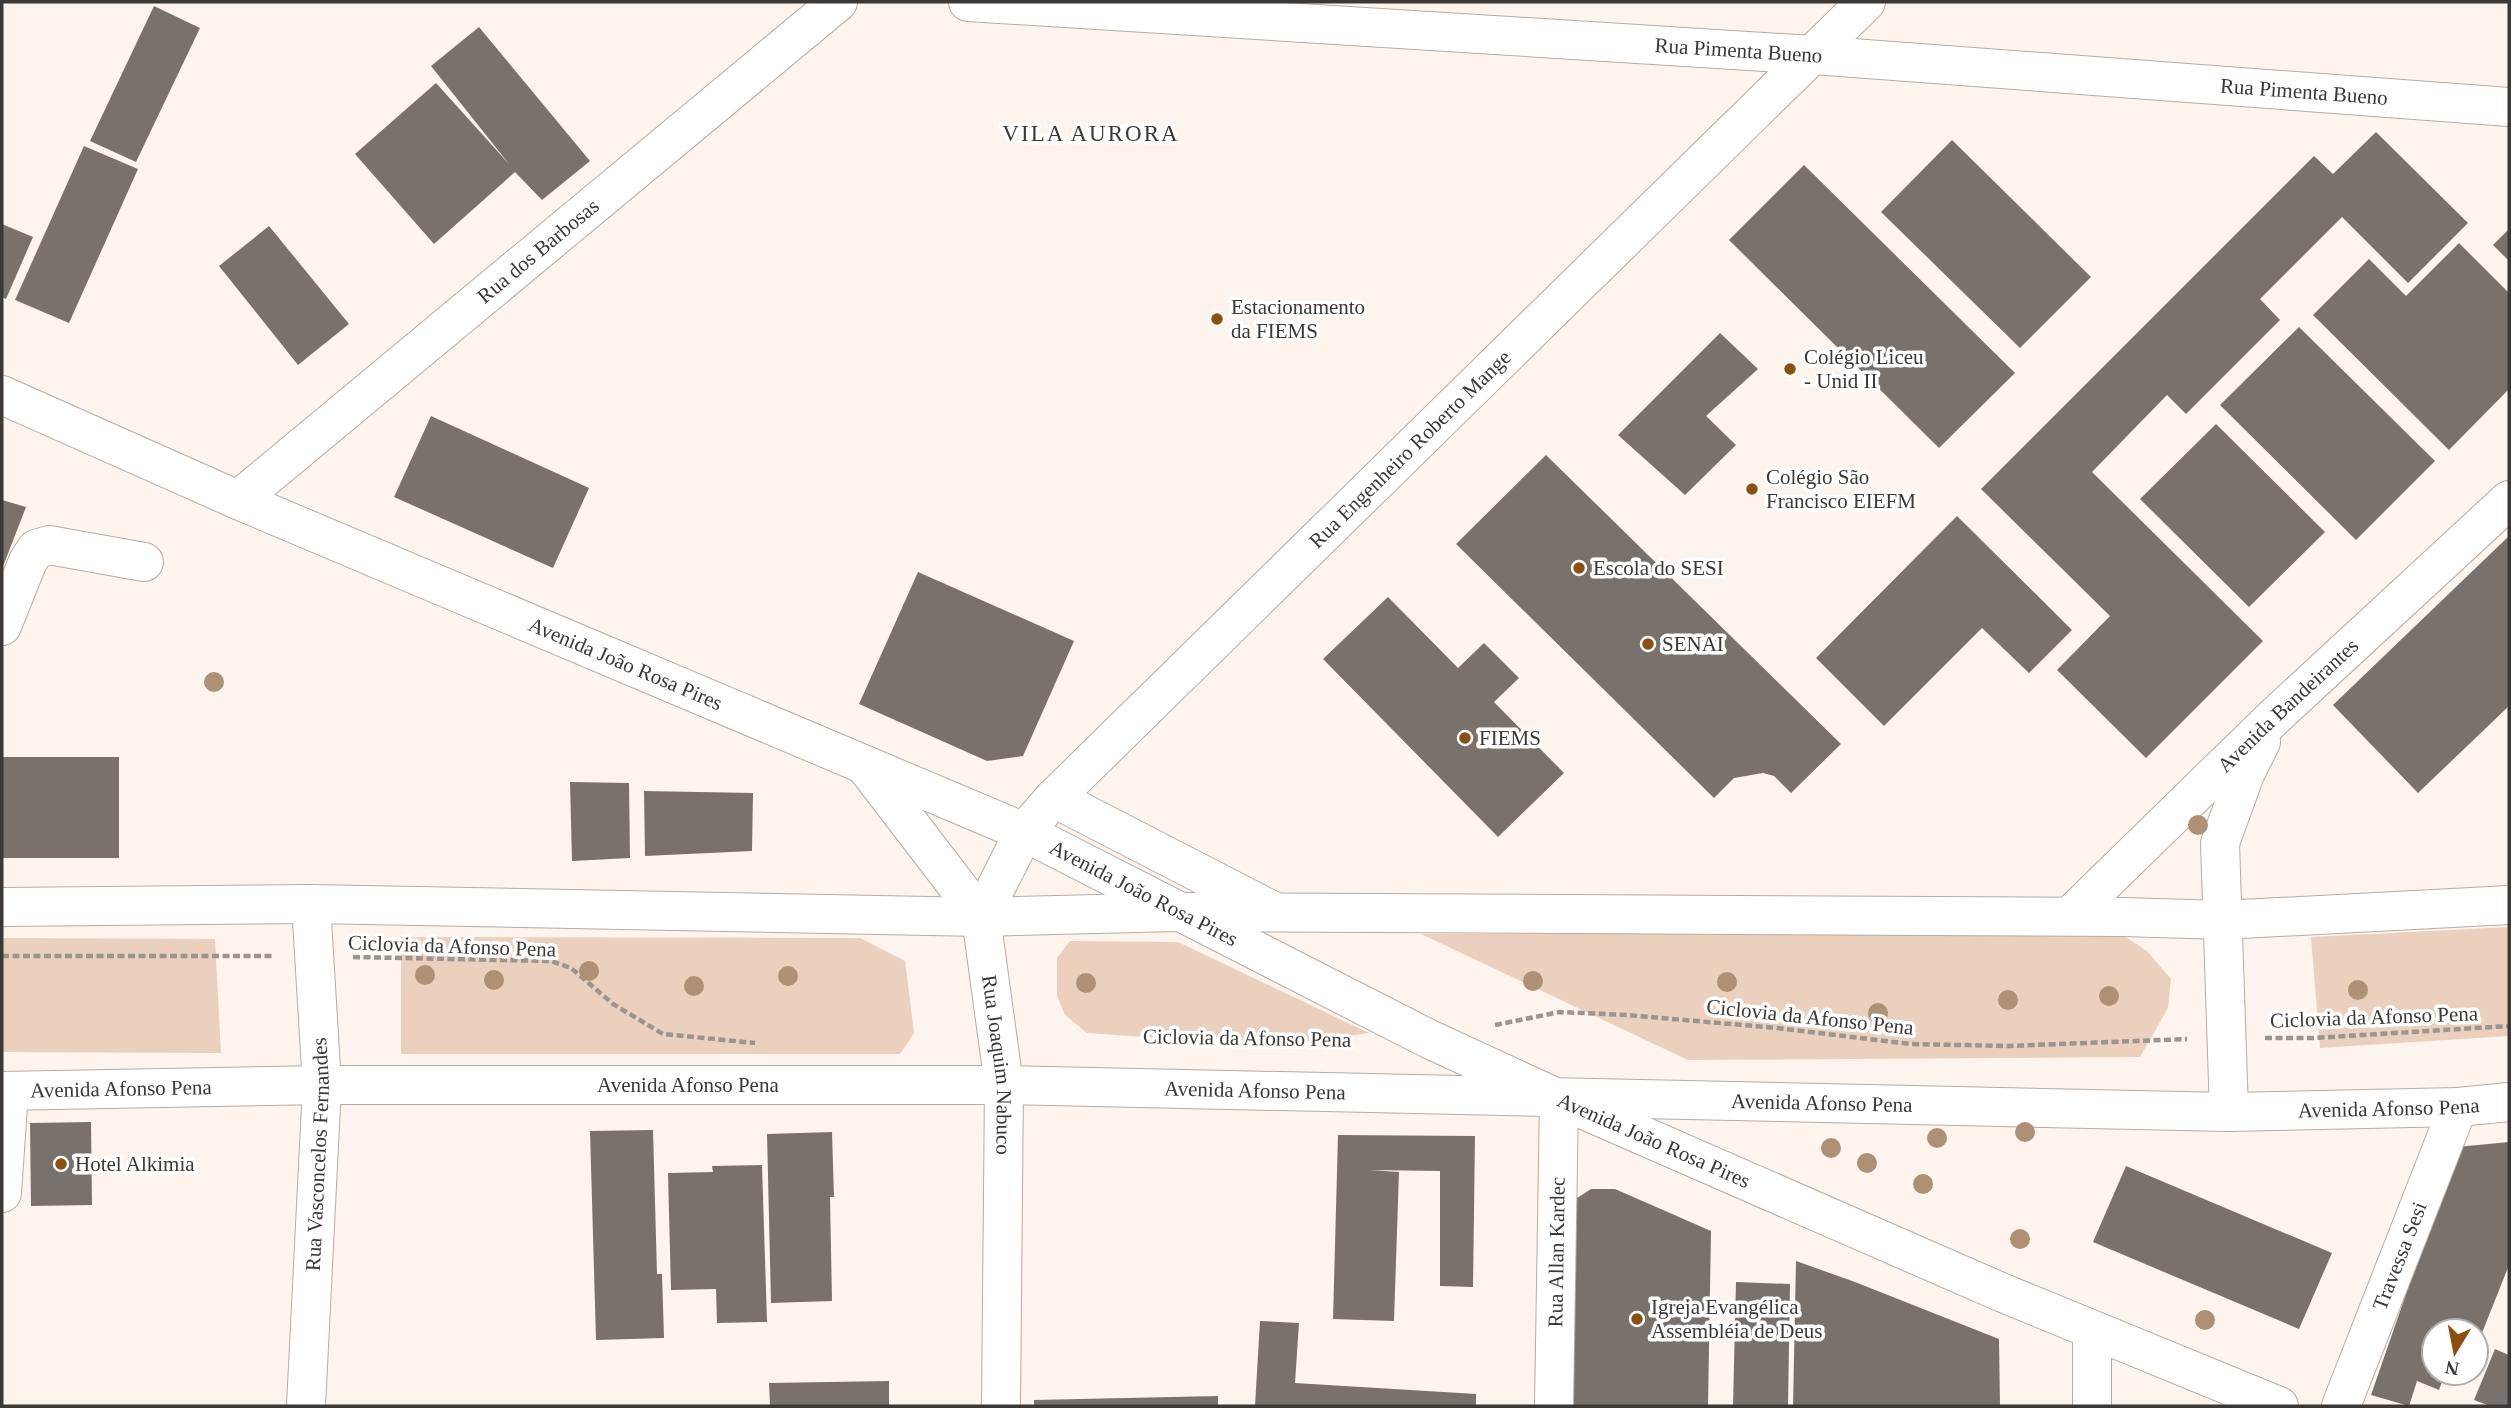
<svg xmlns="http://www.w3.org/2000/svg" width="2511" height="1408" viewBox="0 0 2511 1408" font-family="'Times New Roman',serif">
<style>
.green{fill:#ead0bd}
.building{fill:#79726c}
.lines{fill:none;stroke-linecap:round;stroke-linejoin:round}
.minor-casing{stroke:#b4aca6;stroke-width:40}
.major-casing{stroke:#b4aca6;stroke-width:40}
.path{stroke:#9b9590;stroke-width:4.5;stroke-dasharray:7 3.5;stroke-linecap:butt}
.minor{stroke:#fff;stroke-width:38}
.major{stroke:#fff;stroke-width:38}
.tree{fill:#ae9175}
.poi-dot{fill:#8c4f0f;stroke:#fff;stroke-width:2.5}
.labels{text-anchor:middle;stroke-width:7;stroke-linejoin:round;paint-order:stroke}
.street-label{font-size:21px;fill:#3b3835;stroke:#fff}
.poi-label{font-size:21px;fill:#3b3835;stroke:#fff;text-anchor:start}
.neighbourhood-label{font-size:23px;letter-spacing:2px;fill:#3b3835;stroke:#fff}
</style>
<rect width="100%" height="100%" fill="#fdf4ee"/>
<!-- green -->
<g class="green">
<path d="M2509 927V1036L2320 1048 2311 937Z"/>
<path d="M1421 934H2121L2147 951 2171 979 2168 1008 2140 1057 1688 1060Z"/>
<path d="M401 937 860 938 905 961 914 1033 900 1054H401Z"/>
<path d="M2 938 215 939 221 1053 2 1052Z"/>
<path d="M1070 941 1178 942 1369 1033 1304 1042 1145 1037 1087 1033 1065 1015 1057 996V958Z"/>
</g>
<!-- building -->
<g class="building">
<path d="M154 6 200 28 136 162 90 141Z"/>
<path d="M479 27 590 161 542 200 515 172 434 244 355 154 436 83 509 164 431 66Z"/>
<path d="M2376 132 2468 223 2408 283 2342 217 2260 299 2280 320 2186 414 2167 395 2092 472 2263 641 2146 758 2057 670 2110 616 1981 489 2314 156 2333 174Z"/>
<path d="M1952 140 2091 277 2020 348 1881 212Z"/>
<path d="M84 146 138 169 69 323 15 300Z"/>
<path d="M1804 165 2015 373 1939 448 1729 240Z"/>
<path d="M2 224 33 237 6 299 2 297Z"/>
<path d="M269 226 349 324 298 365 219 266Z"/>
<path d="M2509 229V261L2493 245Z"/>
<path d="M2459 243 2509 293V389L2449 450 2313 315 2369 259 2406 296Z"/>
<path d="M2299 327 2435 461 2356 540 2220 405Z"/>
<path d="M1720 333 1758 369 1706 416 1736 445 1685 495 1618 435Z"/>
<path d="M431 416 589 488 553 568 394 497Z"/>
<path d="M2216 424 2325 532 2249 607 2140 499Z"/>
<path d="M1546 455 1841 744 1791 793 1774 776 1763 773 1734 778 1714 798 1456 544Z"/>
<path d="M2 500 26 507 2 569Z"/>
<path d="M1957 516 2072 630 2029 673 1982 628 1884 726 1816 658Z"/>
<path d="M2509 536V706L2418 793 2333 705Z"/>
<path d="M918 572 1074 641 1023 756 987 761 859 704Z"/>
<path d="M1388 597 1458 668 1484 643 1519 678 1494 702 1564 773 1498 837 1323 659Z"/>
<rect x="2" y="757" width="117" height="101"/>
<path d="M570 782 629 783 630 858 572 861Z"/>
<path d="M644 791 753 793 752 851 645 856Z"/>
<path d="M91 1122 92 1205 31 1206 30 1123Z"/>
<path d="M653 1130 657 1274H662L664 1338 596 1340 590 1131Z"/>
<path d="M832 1132 834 1197H830L832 1301 771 1303 767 1134Z"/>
<path d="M1338 1135 1475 1136 1473 1287 1440 1286V1171L1370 1170 1399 1172 1394 1321 1333 1319Z"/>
<path d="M2509 1142V1265L2476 1348V1331H2434V1373H2445L2439 1390 2417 1381 2409 1406 2371 1395 2457 1147Z"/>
<path d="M762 1165 767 1322 717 1323 716 1289 671 1290 668 1173 713 1172 712 1166Z"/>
<path d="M2126 1166 2332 1253 2299 1329 2093 1242Z"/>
<path d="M1591 1189H1615L1711 1231 1708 1406H1561L1571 1202Z"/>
<path d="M1796 1261 1855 1282 1999 1339 2000 1406H1793Z"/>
<path d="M1736 1282 1790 1284 1788 1406H1733Z"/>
<path d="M1260 1321 1299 1323 1295 1383 1476 1394V1406H1255Z"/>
<path d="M2495 1349 2509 1355V1406H2490L2474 1400Z"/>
<path d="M889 1381V1406H770L769 1383Z"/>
<path d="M1218 1396V1406H1034V1400Z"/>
</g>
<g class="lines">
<defs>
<g id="minor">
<path id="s1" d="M968 2 1813 55 2509 107"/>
<path id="s2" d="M2 395 238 500 1024 832 1429 1039 1559 1099 2003 1293 2279 1406"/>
<path id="s3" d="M238 500 838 2"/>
<path d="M2 626 28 561 36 549 49 545 144 562"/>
<path id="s4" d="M866 767 981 917 1004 1085 1001 1406"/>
<path d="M1054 798 1275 912"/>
<path id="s5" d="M981 917 1024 832 1054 798 1866 2"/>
<path d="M2 1193 9 1091"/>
<path id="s6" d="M306 1406 322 1085 311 904"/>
<path id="s7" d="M1554 1406 1559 1099"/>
<path d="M2092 1406V1331"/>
<path id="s8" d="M2341 1406 2458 1107"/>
</g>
<g id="major">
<path d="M2 907 311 904 981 917 1177 912 2123 917 2222 920 2509 905"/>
<path id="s9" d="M2070 916 2273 718 2509 500"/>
<path id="s10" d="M2 1091 322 1085H1004L2229 1112 2458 1107 2509 1102"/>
<path d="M2229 1112 2220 843 2245 774 2261 742"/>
</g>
</defs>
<!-- minor casing -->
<use href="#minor" class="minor-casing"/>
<!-- major casing -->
<use href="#major" class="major-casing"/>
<!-- path -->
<g class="path">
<path d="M2 956H275"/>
<path d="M353 957 551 961 571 968 613 1004 663 1034 755 1043"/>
<path d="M1495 1025 1560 1012 1627 1015 1777 1028 1911 1044 2009 1046 2187 1039"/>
<path d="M2265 1038H2314L2509 1026"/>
</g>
<!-- minor -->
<use href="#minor" class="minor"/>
<!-- major -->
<use href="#major" class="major"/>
</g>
<!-- trees -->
<g class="tree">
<circle cx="214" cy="682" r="10"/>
<circle cx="2198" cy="825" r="10"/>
<circle cx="589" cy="971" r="10"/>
<circle cx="425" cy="975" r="10"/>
<circle cx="788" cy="976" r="10"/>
<circle cx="494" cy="980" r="10"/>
<circle cx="1533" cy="981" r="10"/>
<circle cx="1727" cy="982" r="10"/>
<circle cx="1086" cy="983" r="10"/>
<circle cx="694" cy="986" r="10"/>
<circle cx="2358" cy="990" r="10"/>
<circle cx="2109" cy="996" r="10"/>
<circle cx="2008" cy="1000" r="10"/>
<circle cx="1878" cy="1013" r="10"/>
<circle cx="2025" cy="1132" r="10"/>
<circle cx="1937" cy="1138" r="10"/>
<circle cx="1831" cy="1148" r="10"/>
<circle cx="1867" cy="1163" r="10"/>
<circle cx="1923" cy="1184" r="10"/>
<circle cx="2020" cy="1239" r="10"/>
<circle cx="2205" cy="1320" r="10"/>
</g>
<!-- markers -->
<g class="poi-dot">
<circle cx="1217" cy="319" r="7"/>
<circle cx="1790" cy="369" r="7"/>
<circle cx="1752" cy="489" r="7"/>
<circle cx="1579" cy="568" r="7"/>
<circle cx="1648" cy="644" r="7"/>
<circle cx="1465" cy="738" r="7"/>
<circle cx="61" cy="1164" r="7"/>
<circle cx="1637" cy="1319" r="7"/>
</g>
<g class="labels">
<!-- street labels -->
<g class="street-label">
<text dy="7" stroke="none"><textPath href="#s1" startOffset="772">Rua Pimenta Bueno</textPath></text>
<text dy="7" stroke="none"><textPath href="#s1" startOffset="1339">Rua Pimenta Bueno</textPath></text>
<text dy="7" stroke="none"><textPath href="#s3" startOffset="390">Rua dos Barbosas</textPath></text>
<text dy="7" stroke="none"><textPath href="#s5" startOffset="639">Rua Engenheiro Roberto Mange</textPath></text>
<text dy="7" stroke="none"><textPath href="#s2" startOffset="679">Avenida João Rosa Pires</textPath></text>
<text dy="7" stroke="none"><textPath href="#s9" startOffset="303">Avenida Bandeirantes</textPath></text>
<text dy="7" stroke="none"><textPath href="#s2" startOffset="1246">Avenida João Rosa Pires</textPath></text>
<text transform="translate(452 946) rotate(2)" y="7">Ciclovia da Afonso Pena</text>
<text transform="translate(1810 1017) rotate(6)" y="7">Ciclovia da Afonso Pena</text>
<text transform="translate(2374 1017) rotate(-2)" y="7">Ciclovia da Afonso Pena</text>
<text transform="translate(1247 1038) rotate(1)" y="7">Ciclovia da Afonso Pena</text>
<text dy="7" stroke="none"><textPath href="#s4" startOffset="338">Rua Joaquim Nabuco</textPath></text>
<text dy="7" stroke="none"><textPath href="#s10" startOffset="686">Avenida Afonso Pena</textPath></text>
<text dy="7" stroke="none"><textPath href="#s10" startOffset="119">Avenida Afonso Pena</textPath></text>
<text dy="7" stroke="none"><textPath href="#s10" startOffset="1253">Avenida Afonso Pena</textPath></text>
<text dy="7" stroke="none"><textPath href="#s10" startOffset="1820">Avenida Afonso Pena</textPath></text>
<text dy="7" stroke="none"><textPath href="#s10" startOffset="2387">Avenida Afonso Pena</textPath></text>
<text dy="7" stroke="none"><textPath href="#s2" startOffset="1813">Avenida João Rosa Pires</textPath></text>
<text dy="7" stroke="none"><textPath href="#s6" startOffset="252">Rua Vasconcelos Fernandes</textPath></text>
<text dy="7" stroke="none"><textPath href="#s7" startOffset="154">Rua Allan Kardec</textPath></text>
<text dy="7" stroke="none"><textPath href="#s8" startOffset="161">Travessa Sesi</textPath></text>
</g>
<!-- poi labels -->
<g class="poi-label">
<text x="1231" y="314">Estacionamento<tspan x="1231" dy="24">da FIEMS</tspan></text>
<text x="1804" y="364">Colégio Liceu<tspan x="1804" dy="24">- Unid II</tspan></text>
<text x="1766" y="484">Colégio São<tspan x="1766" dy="24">Francisco EIEFM</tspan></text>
<text x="1593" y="575">Escola do SESI</text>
<text x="1662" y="651">SENAI</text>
<text x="1479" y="745">FIEMS</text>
<text x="75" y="1171">Hotel Alkimia</text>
<text x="1651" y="1314">Igreja Evangélica<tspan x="1651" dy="24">Assembléia de Deus</tspan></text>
</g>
<!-- neighbourhood labels -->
<g class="neighbourhood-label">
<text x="1091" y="141">VILA AURORA</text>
</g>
</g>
<!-- border -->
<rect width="2511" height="1408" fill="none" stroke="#3b3835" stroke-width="7"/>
<!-- north arrow -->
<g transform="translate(2455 1352) rotate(190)"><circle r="33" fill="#ffffff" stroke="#b1afae" stroke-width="2"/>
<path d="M0-5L12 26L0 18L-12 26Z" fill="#8c4f0f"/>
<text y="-10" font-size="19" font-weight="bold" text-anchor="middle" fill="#3b3835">N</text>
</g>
</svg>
